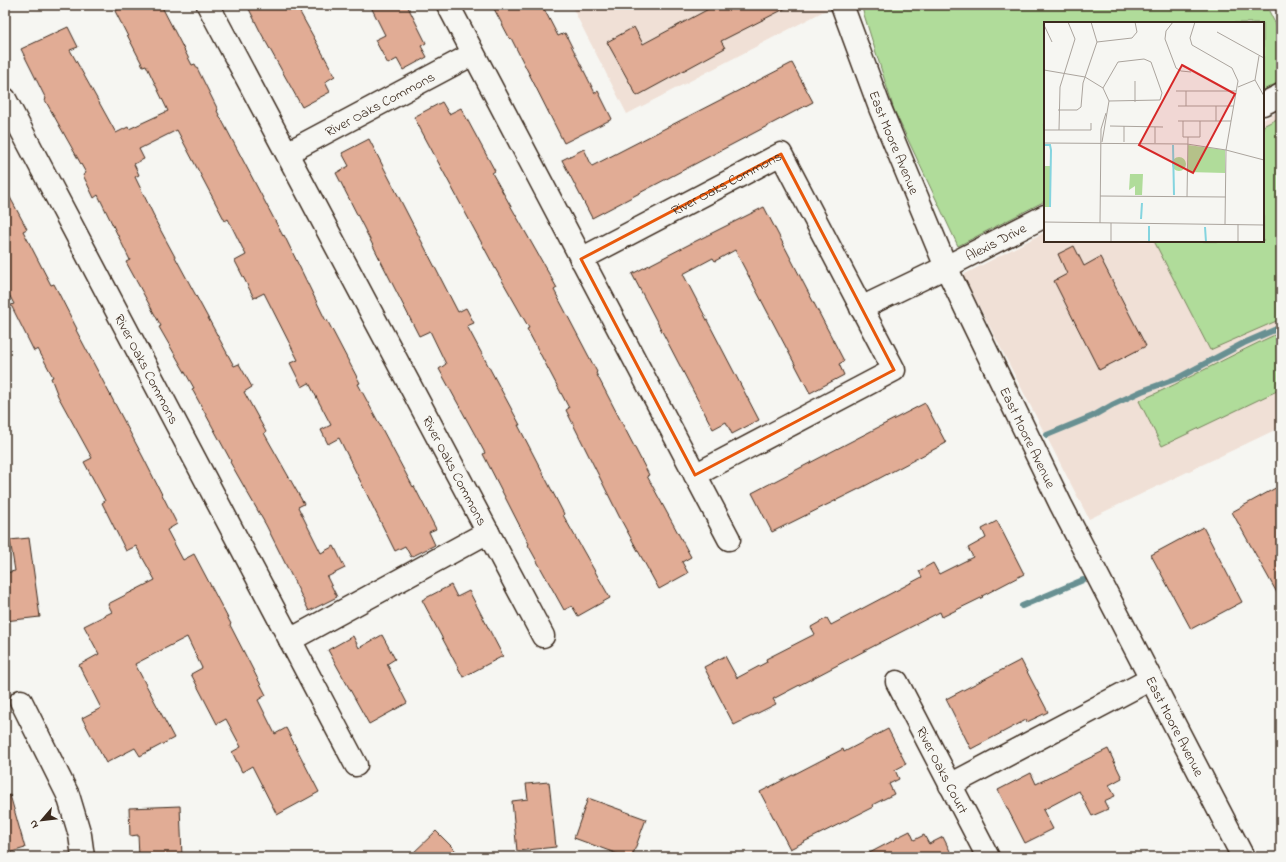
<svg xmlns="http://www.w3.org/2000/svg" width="1286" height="862" viewBox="0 0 1286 862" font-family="'Indie Flower',sans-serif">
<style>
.built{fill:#f0e0d6}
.green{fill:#b0dc9a;stroke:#76835c}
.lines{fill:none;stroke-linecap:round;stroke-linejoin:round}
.stream{stroke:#679092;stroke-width:6}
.building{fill:#e1ac95;stroke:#3b2a1e}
.minor-casing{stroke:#3b2a1e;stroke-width:25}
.minor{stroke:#f6f6f2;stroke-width:22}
.marked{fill:none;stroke:#e8590c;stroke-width:3;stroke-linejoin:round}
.labels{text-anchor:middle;stroke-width:3.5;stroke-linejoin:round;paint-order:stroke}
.street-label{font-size:14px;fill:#3b2a1e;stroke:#f6f6f2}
.inset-river{fill:none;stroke:#84d4df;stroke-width:2}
.inset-road{fill:none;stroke:#aba49d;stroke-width:1}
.view{fill:#d62828;fill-opacity:0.15;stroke:#d62828;stroke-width:2}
.inset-edge{fill:none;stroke:#3b2a1e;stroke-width:2}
</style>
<rect width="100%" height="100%" fill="#f6f6f2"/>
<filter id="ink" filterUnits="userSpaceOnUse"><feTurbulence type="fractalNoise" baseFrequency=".025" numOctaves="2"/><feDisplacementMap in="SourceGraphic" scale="8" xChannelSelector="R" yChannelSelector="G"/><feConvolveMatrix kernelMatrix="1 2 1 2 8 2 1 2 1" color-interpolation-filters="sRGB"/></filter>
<g filter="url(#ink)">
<!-- built -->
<g class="built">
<path d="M571 5H826L828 9 627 114Z"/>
<path d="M1281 110V427L1089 519 963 275 1045 232V241H1263V120Z"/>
</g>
<!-- green -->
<g class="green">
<path d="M861 5H1266L1281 35V81L1263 91V23H1045V201L958 246 894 110Z"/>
<path d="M1281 117V319L1210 350 1154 241H1263V126Z"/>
<path d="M1281 332V389L1162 446 1139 401C1187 380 1233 354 1281 332Z"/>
</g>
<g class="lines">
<!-- stream -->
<g class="stream">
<path d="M1047 435 1093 416 1112 405 1142 391 1178 378 1244 343 1281 327"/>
<path d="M1022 606 1083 580"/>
</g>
</g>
<!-- building -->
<g class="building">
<path d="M126 5H161L192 65 195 64 218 110 217 111 283 236 284 235 326 321 327 320 360 383 358 384 413 487 414 486 436 529 429 532 435 545 411 557 405 546 395 551 339 438 328 444 321 430 331 425 309 383 302 387 290 363 298 360 264 293 254 298 235 261 246 255 228 219 225 221 177 130 139 149 144 159 134 164 139 175 135 177 155 218H154L234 366 239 364 252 387 244 392 266 432 264 433 304 504 298 507 321 553 334 546 345 568 327 577 337 597 309 611 266 525 230 462 231 461 192 389 194 388 159 327 161 326 126 262 130 260 98 195 94 198 83 175 86 173 45 100 46 99 21 49 68 27 78 47 70 50 116 133 128 127 129 129 168 111 146 65 143 66 115 11Z"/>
<path d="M247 5H296L335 76 325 82 330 92 302 107 261 33Z"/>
<path d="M370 5H407L426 43 421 46 427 57 403 70 397 59 388 64 375 40 385 35Z"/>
<path d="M492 5H542L558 36 565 33 595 93 598 91 612 119 564 143 511 38 510 39Z"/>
<path d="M716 5H792L721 41 725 48 637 96 607 42 634 27 643 44Z"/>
<path d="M792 63 813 102 592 218 562 160 584 149 592 166Z"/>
<path d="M442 102 449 114 461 108 495 171 492 173 557 288 554 290 597 372 596 373 649 475 647 476 691 557 682 562 688 573 659 589 621 520 566 410 569 408 527 329 529 328 495 268 414 117Z"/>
<path d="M369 139 458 312 466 308 474 323 467 326 520 425H518L564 514 563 515 610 598 578 616 572 606 564 610 528 545 529 544 483 454 485 453 439 369 446 364 430 331 419 336 336 173 349 166 342 153Z"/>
<path d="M5 188 27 229 23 231 51 285 54 284 77 329 76 330 143 457 177 524 167 530 183 560 194 554 231 624 230 625 266 695 258 700 275 734 286 728 319 792 277 815 252 766 242 772 232 752 241 747 226 719 217 724 191 674 202 668 187 637 135 664 174 738 140 756 135 748 106 763 82 718 101 708 79 665 99 654 84 626 112 612 108 604 155 580 136 546 126 551 102 503 105 501 84 462 92 458 58 396 51 378 53 377 38 349 34 351 11 305 14 304 5 287Z"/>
<path d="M764 207 844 361 839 364 844 375 810 393 735 250 715 261 713 258 683 274 759 420 732 434 726 422 713 429 632 274 690 244Z"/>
<path d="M1074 246 1084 266 1100 257 1146 346 1099 370 1054 281 1067 274 1058 254Z"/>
<path d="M925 403 946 443 863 487 772 532 752 493Z"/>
<path d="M1281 485V600L1232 512Z"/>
<path d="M997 521 1024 574 982 596 983 597 942 617 940 612 870 648 773 699 776 704 734 725 704 667 725 656 737 678 767 662 766 659 815 634 811 627 827 618 831 625 922 577 919 571 933 563 939 574 973 557 968 548 986 538 982 529Z"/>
<path d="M1203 527 1242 602 1191 629 1151 555Z"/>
<path d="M29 538 40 617 5 621V573L15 571 10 540Z"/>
<path d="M451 585 457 597 469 591 503 656 463 677 422 600Z"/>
<path d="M382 635 395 659 387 664 407 703 369 724 328 650 353 636 359 648Z"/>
<path d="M1021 660 1048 712 1027 722 1026 720 971 749 946 699Z"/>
<path d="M888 729 906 764 895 770 899 779 889 784 894 794 872 805 873 807 790 849 760 792 843 749 844 752Z"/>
<path d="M1108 749 1122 778 1109 785 1115 796 1104 801 1108 809 1092 816 1079 791 1043 810 1053 829 1025 843 998 790 1031 773 1036 784Z"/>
<path d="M549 782 556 847 517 851 512 801 528 799 526 784Z"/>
<path d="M10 795 25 848 5 854V796Z"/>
<path d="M588 798 646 819 632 857H626L574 838Z"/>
<path d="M180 806 182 857H139L138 835 130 836 129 808Z"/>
<path d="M436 831 462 857H409Z"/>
<path d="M910 831 914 840 924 835 929 844 943 837 953 857H862L896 839V838Z"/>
</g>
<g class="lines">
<defs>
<g id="minor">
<path id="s1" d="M208 5 543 636"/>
<path d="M448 5 729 539"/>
<path id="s2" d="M842 5 880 108 946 267 968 313 1061 505 1243 857"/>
<path id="s3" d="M5 99 356 765"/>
<path d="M1263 104 1281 95"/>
<path id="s4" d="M287 153 473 54"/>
<path id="s5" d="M581 259 781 154 894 370 695 475"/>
<path id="s6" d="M861 308 946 267 1045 216"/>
<path d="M290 640 488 532"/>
<path id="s7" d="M897 682 988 857"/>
<path d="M21 701 68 795 80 835 83 857"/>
<path d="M950 785 1151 679"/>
</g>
</defs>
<!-- minor casing -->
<use href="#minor" class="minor-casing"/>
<!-- minor -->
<use href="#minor" class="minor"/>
</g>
</g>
<!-- marked area -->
<path class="marked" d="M781 154 894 370 695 475 581 259Z"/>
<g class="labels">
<!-- street labels -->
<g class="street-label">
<text dy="5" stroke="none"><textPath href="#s4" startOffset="105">River Oaks Commons</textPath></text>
<text dy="5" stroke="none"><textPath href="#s2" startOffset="147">East Moore Avenue</textPath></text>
<text dy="5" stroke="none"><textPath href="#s5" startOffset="164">River Oaks Commons</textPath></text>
<text dy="5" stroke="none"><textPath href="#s6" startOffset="150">Alexis Drive</textPath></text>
<text dy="5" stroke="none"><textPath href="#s3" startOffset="305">River Oaks Commons</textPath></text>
<text dy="5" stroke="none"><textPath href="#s2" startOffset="471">East Moore Avenue</textPath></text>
<text dy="5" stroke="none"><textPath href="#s1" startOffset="527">River Oaks Commons</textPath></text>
<text dy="5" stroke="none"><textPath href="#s2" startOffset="795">East Moore Avenue</textPath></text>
<text dy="5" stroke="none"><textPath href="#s7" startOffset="99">River Oaks Court</textPath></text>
</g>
</g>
<!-- overview -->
<g transform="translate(1044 22)">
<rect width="220" height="220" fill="#f6f6f2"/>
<path d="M144 123 181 128V151L144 150ZM128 142a7 7 0 1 1 14 0a7 7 0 1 1-14 0ZM0 144H7L6 185H0ZM86 152H99L98 173H91V164L85 168Z" fill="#b0dc9a"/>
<path class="inset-river" d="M0 123H6L7 128 6 185M129 123 130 173M97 197 98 181M161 205 162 220M105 220V204"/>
<path class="inset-road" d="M129 0 122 9 121 17 132 46 137 49 147 50M151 0 146 16 148 23 188 46 194 59 182 128 181 202M0 3 8 20M173 10 220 36M53 20 88 16 93 10 91 0M0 48 41 55 59 66 65 79 58 120M211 58 220 74M194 65 211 58 215 34M59 66 74 40 100 37 107 40 118 71 116 78 65 79M132 69H192M142 69V84M91 80V59M134 84H190M172 84V99M14 88H33L37 85 39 61 53 20 47 0M134 99H187M139 99V115H156V99M66 104 119 105M0 108H47V101M15 108 16 65 31 17 24 0M80 120V104M0 121 143 122 182 128 220 138M111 121V105M56 174 182 175M143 175 144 115M0 200 220 203M56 201 57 107 62 91M67 220V201M194 220V202"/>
<path class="view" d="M138 43 191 72 149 151 95 123Z"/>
<rect width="220" height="220" class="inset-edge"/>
</g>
<!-- margin -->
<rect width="1286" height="862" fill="none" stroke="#f6f6f2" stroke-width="20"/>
<rect x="10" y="10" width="1266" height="842" fill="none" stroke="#3b2a1e" stroke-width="1.5" filter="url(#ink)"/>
<!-- north arrow -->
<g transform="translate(42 820) rotate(242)" stroke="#f6f6f2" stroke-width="3" paint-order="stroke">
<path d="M0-3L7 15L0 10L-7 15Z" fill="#3b2a1e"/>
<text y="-6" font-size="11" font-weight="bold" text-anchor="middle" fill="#3b2a1e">N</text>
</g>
</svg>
